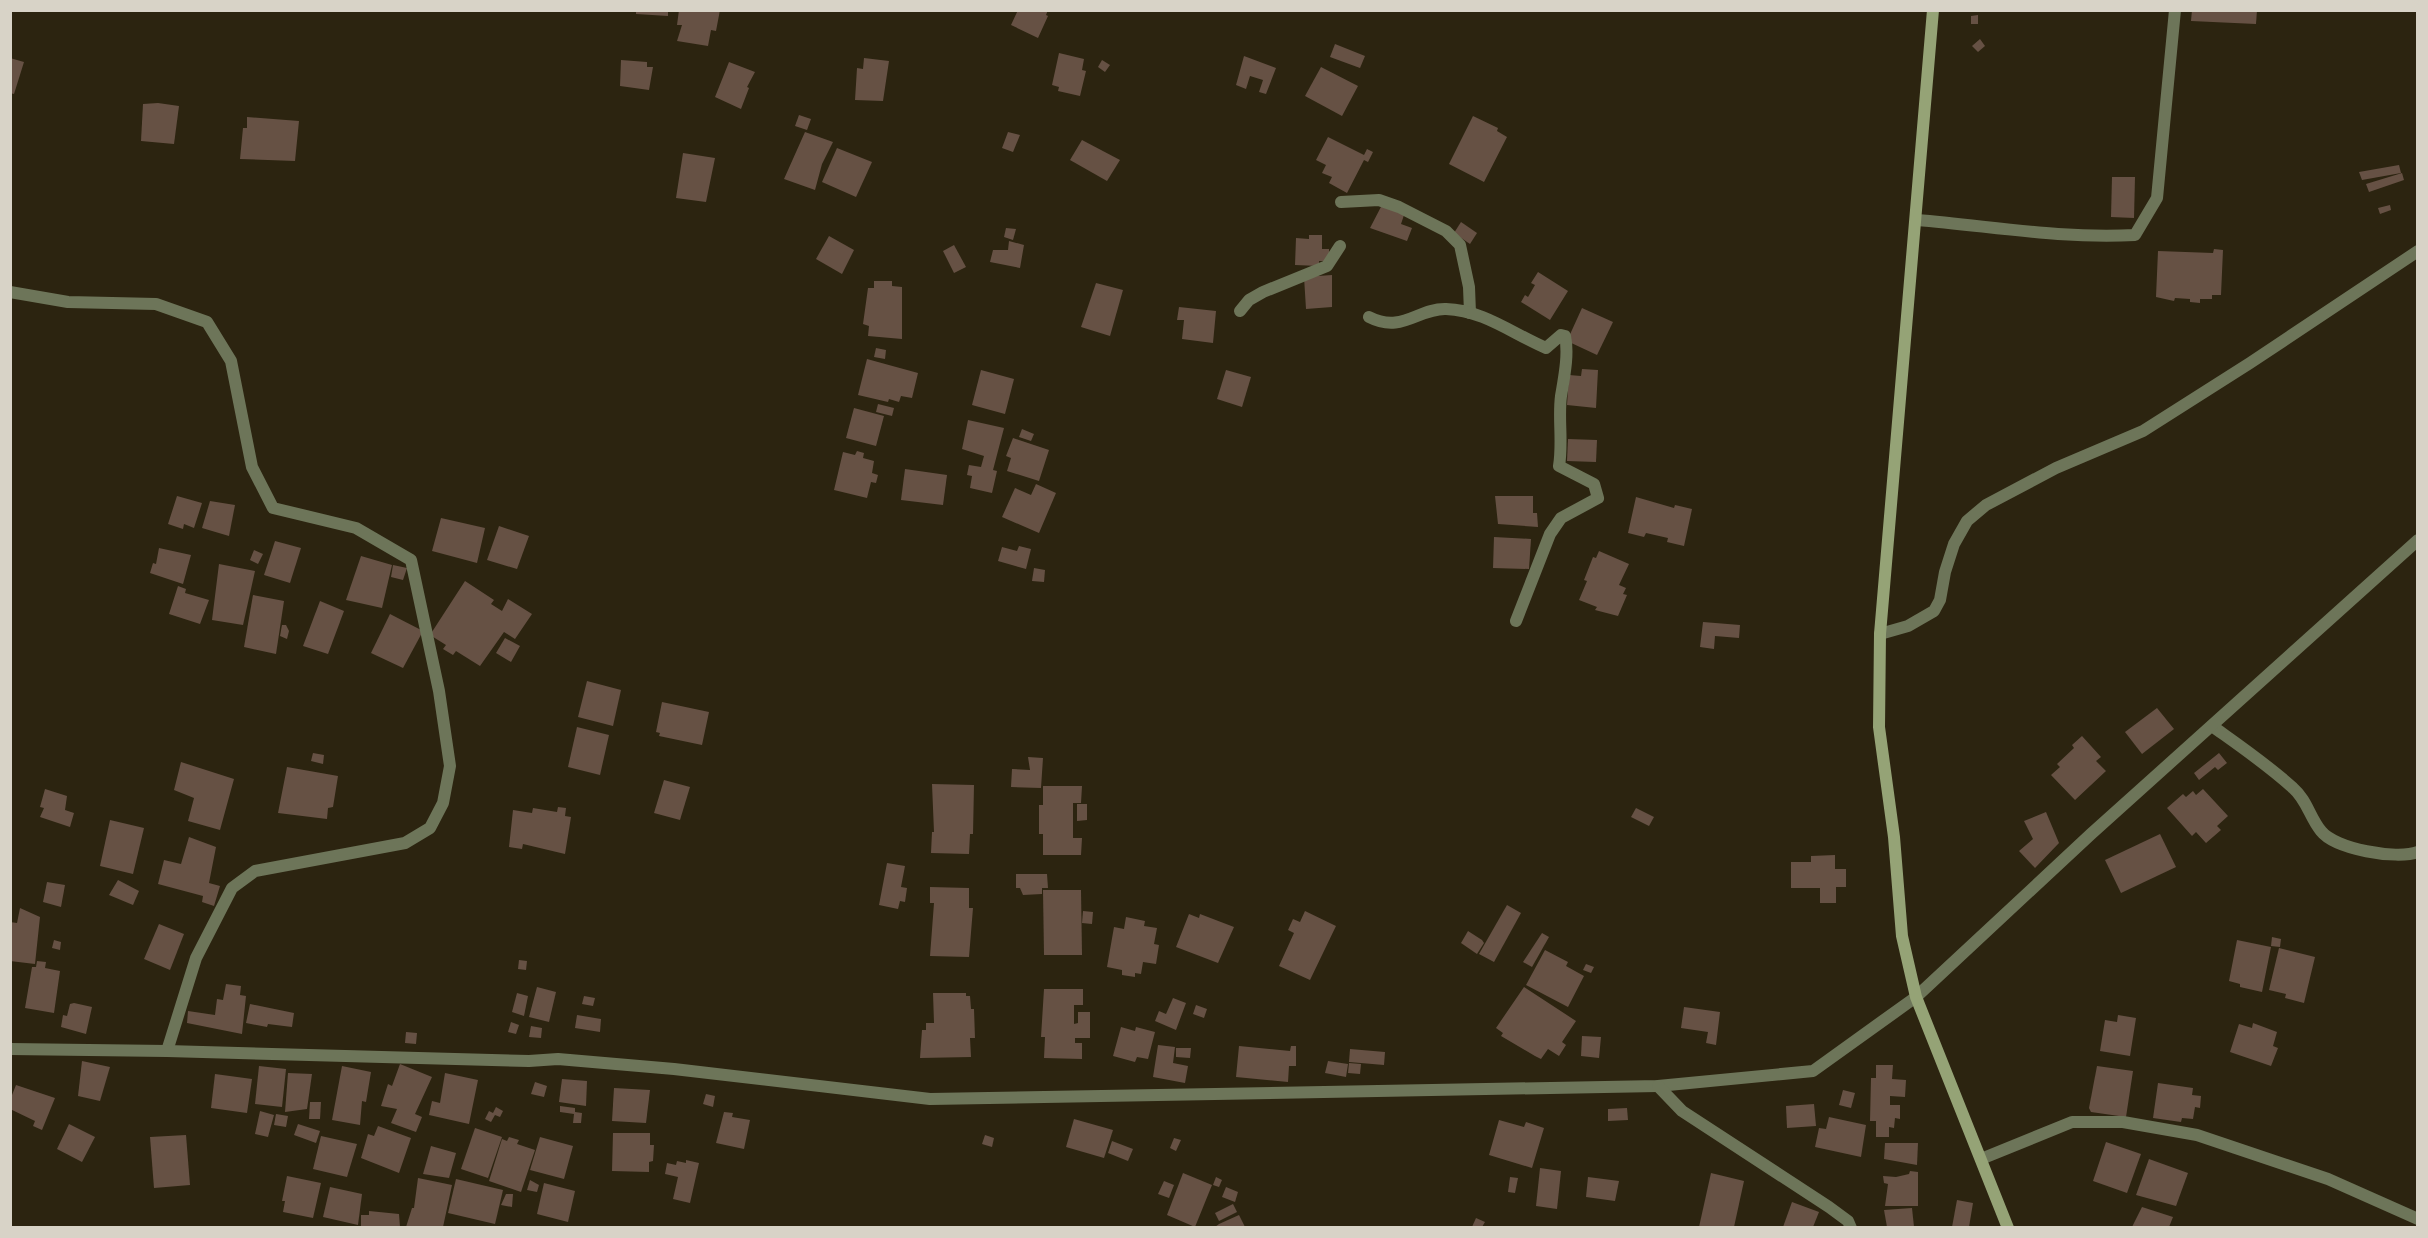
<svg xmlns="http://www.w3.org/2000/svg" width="2428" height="1238" viewBox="0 0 2428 1238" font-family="'Times New Roman',serif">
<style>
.building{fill:#665144}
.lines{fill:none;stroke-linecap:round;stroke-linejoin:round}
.street{stroke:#6d7559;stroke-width:12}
.secondary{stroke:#95a376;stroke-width:12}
</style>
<rect width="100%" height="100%" fill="#2c2410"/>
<!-- building -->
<g class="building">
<path d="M636 10H668V16L636 14Z"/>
<path d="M679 10H720L716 31 711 30 708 46 677 41 682 25H677Z"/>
<path d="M1018 10H1048L1046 15 1048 16 1038 38 1011 25Z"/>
<path d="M2192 10H2257L2256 24 2191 21Z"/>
<path d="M1978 15V24H1971V16Z"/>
<path d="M1980 39 1985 46 1978 52 1972 46Z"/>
<path d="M1335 44 1365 56 1360 68 1330 57Z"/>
<path d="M1059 53 1084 59 1082 70 1086 71 1080 96 1058 91 1059 87 1052 85Z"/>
<path d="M1244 56 1276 68 1266 94 1259 92 1263 80 1250 76 1246 89 1236 85Z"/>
<path d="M10 58 24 62 14 94 10 93Z"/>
<path d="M864 58 889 61 883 101 855 100 857 68 863 69Z"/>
<path d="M621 60 647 62V67H653L649 90 620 86Z"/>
<path d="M1102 60 1110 65 1105 72 1098 67Z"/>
<path d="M729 62 755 72 747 87 749 88 741 109 715 97Z"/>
<path d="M1321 67 1358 86 1342 116 1305 96Z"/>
<path d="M158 103 179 106 174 144 141 141 143 104Z"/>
<path d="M799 115 811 119 807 130 795 126Z"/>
<path d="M1473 116 1498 128 1497 131 1507 137 1484 182 1449 164Z"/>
<path d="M247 117 299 121 295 161 240 159 243 128H247Z"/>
<path d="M805 132 833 142 822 164 815 190 784 179Z"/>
<path d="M1008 132 1020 135 1013 152 1002 148Z"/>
<path d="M1328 137 1364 155 1367 149 1373 152 1368 162 1364 160 1347 193 1329 183 1332 177 1322 173 1326 165 1316 160Z"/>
<path d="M1082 140 1120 160 1107 181 1070 160Z"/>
<path d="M837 148 872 162 856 197 822 182Z"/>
<path d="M683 153 715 158 706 202 676 198Z"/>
<path d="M2399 165 2401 173 2362 180 2359 172Z"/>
<path d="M2402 173 2404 180 2369 192 2366 184Z"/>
<path d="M2112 177H2135L2134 218 2111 217Z"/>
<path d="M1383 203 1405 212 1401 224 1412 228 1407 241 1370 228Z"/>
<path d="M2390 205 2391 210 2380 214 2378 208Z"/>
<path d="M1461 222 1477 233 1470 244 1454 233Z"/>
<path d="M1006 228 1016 229 1013 240 1004 237Z"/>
<path d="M1309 235H1322V249H1329V261H1319V266L1295 265 1296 238 1309 239Z"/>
<path d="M829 236 854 250 842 274 816 259Z"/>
<path d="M1009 241 1024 245 1020 268 990 262 993 250H1008Z"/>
<path d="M954 245 966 267 954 273 943 251Z"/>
<path d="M2214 249 2223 250 2221 295H2212V299H2200V303L2190 302V299L2175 298 2174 301 2156 297 2158 251 2213 253Z"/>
<path d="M1538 272 1568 291 1550 320 1521 302 1525 295 1528 297 1535 285 1531 283Z"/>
<path d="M1332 275V307L1306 309 1304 277Z"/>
<path d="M874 281H892V286L902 287V339L868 336 869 326 863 324 868 288H874Z"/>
<path d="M1096 283 1123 290 1110 336 1081 327Z"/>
<path d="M1179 307 1216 311 1213 343 1182 339 1184 320H1177Z"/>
<path d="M1582 308 1613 322 1597 355 1567 341Z"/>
<path d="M876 348 886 350 885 359 874 357Z"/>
<path d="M867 359 918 373 912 398 901 396 899 402 889 399 888 402 858 395Z"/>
<path d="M1582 369 1598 370 1596 408 1567 405 1569 375 1581 376Z"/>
<path d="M981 370 1014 379 1005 414 972 405Z"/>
<path d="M1226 370 1251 377 1242 407 1217 399Z"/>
<path d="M878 404 894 408 892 416 876 412Z"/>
<path d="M854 408 884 416 876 446 846 438Z"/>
<path d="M968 420 1004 428 993 470 997 471 992 493 970 488 972 476 967 475 969 465 981 467 984 456 962 449Z"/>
<path d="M1022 429 1034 434 1031 441 1019 437Z"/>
<path d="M1013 438 1049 450 1039 481 1007 471 1011 458 1006 456Z"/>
<path d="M1568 439 1597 440 1596 462 1567 461Z"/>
<path d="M857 451 864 453 863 458 874 461 872 473 878 475 876 483 871 482 867 498 834 490 843 452 855 455Z"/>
<path d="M905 469 947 475 943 505 901 500Z"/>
<path d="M1036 484 1056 493 1039 533 1002 517 1015 488 1031 495Z"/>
<path d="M177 496 202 503 194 528 184 524 183 529 168 524Z"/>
<path d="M1495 496H1533V513H1537L1538 527 1498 524Z"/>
<path d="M1636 497 1674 508 1675 505 1692 509 1684 546 1667 542 1668 538 1646 533 1644 537 1628 533Z"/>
<path d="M210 501 235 505 229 536 202 528Z"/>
<path d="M441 518 485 528 477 563 432 551Z"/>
<path d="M499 526 529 536 517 569 487 560Z"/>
<path d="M1494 537 1531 539 1529 569 1493 568Z"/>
<path d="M275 541 301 548 290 583 264 575Z"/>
<path d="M1019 546 1031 549 1026 569 998 561 1002 547 1017 551Z"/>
<path d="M159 548 191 555 183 584 150 573 153 563 156 564Z"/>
<path d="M254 550 263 554 258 564 250 560Z"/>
<path d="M1599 551 1629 564 1619 585 1626 588 1623 594 1627 595 1618 616 1595 610 1597 607 1579 600 1587 581 1584 580 1593 557 1596 558Z"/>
<path d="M361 556 392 565 382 608 346 600Z"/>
<path d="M219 564 255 571 243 625 212 620Z"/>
<path d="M393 565 407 568 403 580 391 577Z"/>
<path d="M1034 568 1045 570 1044 582 1032 581Z"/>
<path d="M465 581 494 600 491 604 502 611 508 599 532 614 515 639 504 632 480 666 456 651 453 655 443 649 446 645 430 635Z"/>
<path d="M178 586 186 589 185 593 209 600 200 624 169 614Z"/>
<path d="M253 595 284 601 276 654 244 647Z"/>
<path d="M320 601 344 611 328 654 303 646Z"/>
<path d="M390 614 423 631 403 668 371 653Z"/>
<path d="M1703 622 1740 625 1739 638 1715 636 1714 649 1700 647Z"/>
<path d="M282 625H286L289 631 287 639 280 636Z"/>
<path d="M505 638 520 646 511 662 496 653Z"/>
<path d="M587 681 621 690 613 726 578 717Z"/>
<path d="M662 702 709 712 702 745 659 736 660 733 656 732Z"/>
<path d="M2157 708 2174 729 2142 754 2125 732Z"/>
<path d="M577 727 609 735 600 775 568 767Z"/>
<path d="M2082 736 2101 757 2096 761 2106 771 2075 800 2051 775 2060 767 2057 764 2074 748 2072 745Z"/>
<path d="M313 753 324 755 323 764 311 761Z"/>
<path d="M2219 753 2227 763 2218 770 2215 767 2199 780 2194 773Z"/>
<path d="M1028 757 1043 758 1041 788 1011 787 1012 769 1030 770Z"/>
<path d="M181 762 234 779 220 830 188 821 194 798 174 790Z"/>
<path d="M287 767 338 776 333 807 328 808 327 819 278 813Z"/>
<path d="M664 780 690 787 680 820 654 813Z"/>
<path d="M932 784 974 785 973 834H970L969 854 931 853 932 832H934Z"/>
<path d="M1043 786H1082L1081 803H1073V838H1082L1081 855H1043V834H1039V805H1043Z"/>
<path d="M45 789 67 796 65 810 74 813 70 827 40 817 44 808 40 807Z"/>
<path d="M2203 789 2228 816 2217 826 2221 830 2206 843 2196 832 2192 836 2167 808 2183 794 2186 797 2193 791 2196 795Z"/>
<path d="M1077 804H1087V820L1077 821Z"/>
<path d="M558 807 566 808 565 816 571 817 565 854 523 844 522 849 509 847 513 810 532 813 533 808 557 812Z"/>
<path d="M1636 808 1654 817 1649 826 1631 817Z"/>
<path d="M2046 812 2059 843 2035 868 2019 851 2033 839 2024 821Z"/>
<path d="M110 820 144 828 133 874 100 866Z"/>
<path d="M2160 834 2176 867 2121 893 2105 860Z"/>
<path d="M189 837 216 847 209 883 220 886 214 906 202 902 203 896 158 884 164 860 181 864Z"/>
<path d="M1835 855V869H1846V887H1836V903H1820V888H1791V862H1811V856Z"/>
<path d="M887 863 905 866 901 887 907 888 905 902 900 901 898 909 879 905Z"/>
<path d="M1016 874H1047L1048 888H1042V894L1023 895 1020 888H1016Z"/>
<path d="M118 880 139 891 133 905 109 895Z"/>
<path d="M47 882 65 885 61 907 43 902Z"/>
<path d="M930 887 969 888V908H973L969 957 930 956 934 903H930Z"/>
<path d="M1043 890H1081L1082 955H1044Z"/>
<path d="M1507 905 1521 913 1494 962 1479 954Z"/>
<path d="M20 908 40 917 35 964 10 961V922L17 923Z"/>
<path d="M1083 911 1093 912 1092 924 1082 923Z"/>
<path d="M1305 911 1336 926 1310 980 1279 966 1294 933 1288 930 1293 919 1300 922Z"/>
<path d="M1189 914 1199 918 1200 914 1234 927 1218 963 1176 947Z"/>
<path d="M1126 917 1145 921 1144 926 1157 928 1154 944 1159 945 1156 964 1143 962 1141 974 1135 973V977L1122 975V970L1107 967 1114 927 1124 929Z"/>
<path d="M159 924 184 934 170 970 144 959Z"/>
<path d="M1468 931 1482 940 1484 943 1477 954 1461 943Z"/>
<path d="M1542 933 1549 937 1532 967 1523 962Z"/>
<path d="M2272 937 2281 939 2280 947 2271 946Z"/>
<path d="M54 940 61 942 60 950 52 948Z"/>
<path d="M2237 940 2271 947 2262 992 2240 987V984L2229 981Z"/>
<path d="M2279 948 2315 957 2304 1003 2285 998 2286 994 2269 990Z"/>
<path d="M1545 950 1568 962 1566 966 1584 976 1568 1007 1526 985Z"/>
<path d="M519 960 527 961 526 970 518 969Z"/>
<path d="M37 961 46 962 45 968 60 971 54 1013 25 1008 32 967H36Z"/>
<path d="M1586 964 1594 967 1591 973 1583 970Z"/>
<path d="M226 984 241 986 240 995 246 996 242 1034 187 1023 188 1011 215 1015 217 999 223 1000Z"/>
<path d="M537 987 556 992 549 1022 529 1017Z"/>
<path d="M1524 987 1576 1021 1562 1042 1566 1045 1559 1056 1548 1049 1541 1059 1535 1056 1501 1036 1503 1033 1496 1028Z"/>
<path d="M1044 989H1083V1005H1074V1024L1078 1023V1012H1090V1038H1075V1043H1082V1059L1044 1058 1045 1037H1041Z"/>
<path d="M517 993 528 996 524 1016 512 1012Z"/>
<path d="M933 993H966V996H970L971 1009H974L975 1038H970L971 1057 920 1058 922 1030H926V1023H934Z"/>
<path d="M584 996 595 998 593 1006 582 1004Z"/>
<path d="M1173 998 1186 1003 1176 1030 1155 1021 1159 1011 1166 1014Z"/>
<path d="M74 1003 92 1007 86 1034 61 1027 63 1015 67 1016 70 1004Z"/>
<path d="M250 1004 294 1013 292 1027 268 1024 267 1027 246 1023Z"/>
<path d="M1196 1005 1207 1009 1204 1018 1193 1014Z"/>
<path d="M1684 1007 1720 1012 1716 1045 1706 1043 1708 1032 1681 1028Z"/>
<path d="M577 1015 601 1019 600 1032 575 1028Z"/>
<path d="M2118 1015 2136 1018 2130 1056 2100 1051 2105 1020 2117 1022Z"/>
<path d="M511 1022 519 1025 516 1034 508 1032Z"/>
<path d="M2253 1023 2277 1032 2273 1046 2278 1048 2271 1066 2230 1052 2239 1024 2252 1028Z"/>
<path d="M531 1026 542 1028 541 1038 529 1037Z"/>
<path d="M1121 1027 1135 1031 1136 1027 1155 1032 1148 1059 1137 1057 1135 1062 1113 1056Z"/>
<path d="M406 1032 417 1033 416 1044 405 1043Z"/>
<path d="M1582 1036 1601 1037 1599 1058 1581 1056Z"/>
<path d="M1158 1045 1175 1047 1173 1063 1188 1066 1185 1083 1153 1077Z"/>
<path d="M1239 1046 1290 1051 1291 1046H1296V1066H1289L1288 1082 1236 1077Z"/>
<path d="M1176 1048H1191L1190 1058 1176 1057Z"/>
<path d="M1350 1049 1385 1052 1384 1065 1349 1062Z"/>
<path d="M82 1061 110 1067 100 1101 78 1096Z"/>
<path d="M1328 1061 1348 1064 1346 1077 1325 1073Z"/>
<path d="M1349 1063 1361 1064 1360 1074 1348 1073Z"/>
<path d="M400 1064 432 1077 415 1114 422 1117 416 1132 391 1123 397 1109 381 1106 388 1084 392 1086Z"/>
<path d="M1876 1065H1893L1892 1079 1906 1080 1905 1097 1890 1096V1105H1900V1119L1895 1118 1894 1128 1889 1127V1137H1876V1121H1870L1871 1078H1876Z"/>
<path d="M259 1066 286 1069 282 1107 255 1104Z"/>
<path d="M342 1066 371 1072 366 1102 362 1101 360 1125 332 1120Z"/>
<path d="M2097 1066 2133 1071 2126 1117 2091 1112 2089 1108Z"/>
<path d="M288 1073 312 1074 307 1109 285 1112Z"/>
<path d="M445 1073 478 1080 469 1124 429 1115 432 1101 440 1103Z"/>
<path d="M215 1074 252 1079 247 1113 211 1108Z"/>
<path d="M562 1079 587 1081 586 1106 559 1102Z"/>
<path d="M535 1082 547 1086 544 1097 531 1094Z"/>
<path d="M2158 1083 2193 1088 2192 1095 2201 1096 2200 1108 2195 1107 2193 1119 2182 1118 2181 1122 2153 1118Z"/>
<path d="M16 1085 55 1098 42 1130 33 1126 35 1121 10 1109V1100Z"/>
<path d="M614 1088 650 1090 646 1123 612 1121Z"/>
<path d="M1843 1090 1855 1093 1851 1108 1839 1105Z"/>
<path d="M706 1094 715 1096 713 1107 703 1104Z"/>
<path d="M310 1102H321L320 1119H309Z"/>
<path d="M1814 1104 1816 1126 1787 1128 1786 1106Z"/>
<path d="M560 1106 575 1108V1112L582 1113 581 1123H573L574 1114 560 1112Z"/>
<path d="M496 1107 503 1111 500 1117 495 1115 491 1122 485 1119 489 1111 493 1113Z"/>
<path d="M1627 1108 1628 1120 1608 1121V1109Z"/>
<path d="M260 1111 274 1115 268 1137 255 1134Z"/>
<path d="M724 1112 733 1113 732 1117 750 1120 744 1149 716 1143Z"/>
<path d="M276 1114 288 1116 286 1127 274 1125Z"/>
<path d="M1829 1117 1866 1125 1861 1157 1815 1147 1819 1128 1826 1129Z"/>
<path d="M1074 1119 1113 1130 1104 1158 1066 1147Z"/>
<path d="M1499 1120 1524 1127 1526 1122 1544 1128 1532 1168 1489 1155Z"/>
<path d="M69 1124 95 1137 82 1162 57 1149Z"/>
<path d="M298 1124 320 1131 316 1143 294 1135Z"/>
<path d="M378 1126 411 1138 399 1173 361 1158 368 1134 374 1136Z"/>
<path d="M475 1128 502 1137 488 1178 461 1169Z"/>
<path d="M613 1133H650V1145H654L653 1161 649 1162V1172L612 1171Z"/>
<path d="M186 1135 190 1185 154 1188 150 1137Z"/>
<path d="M985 1135 994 1138 992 1147 982 1144Z"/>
<path d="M321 1136 357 1144 347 1177 313 1169Z"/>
<path d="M509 1137 519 1140 517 1144 535 1150 521 1192 489 1181 502 1139 507 1141Z"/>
<path d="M540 1137 573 1146 564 1179 530 1170Z"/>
<path d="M1174 1138 1181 1140 1176 1151 1170 1148Z"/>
<path d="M1112 1141 1133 1149 1128 1161 1108 1153Z"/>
<path d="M2106 1142 2141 1154 2127 1193 2093 1181Z"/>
<path d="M1885 1143H1918L1917 1165 1884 1159Z"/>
<path d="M431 1146 456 1153 449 1178 423 1174Z"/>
<path d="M2149 1159 2188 1173 2176 1206 2136 1195Z"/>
<path d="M686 1160 699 1163 690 1203 673 1199 678 1177 665 1174 667 1163 676 1165 677 1161 686 1163Z"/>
<path d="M1540 1168 1561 1171 1557 1209 1536 1206Z"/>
<path d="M1910 1171 1918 1172V1206H1885L1888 1184 1884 1183 1883 1176 1896 1177 1909 1174Z"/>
<path d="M1183 1173 1212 1185 1195 1227 1167 1215Z"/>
<path d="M1711 1173 1744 1181 1734 1227H1699Z"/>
<path d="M287 1176 321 1183 313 1218 283 1212 285 1201H282Z"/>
<path d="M1216 1177 1222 1180 1219 1187 1213 1185Z"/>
<path d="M1510 1177 1518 1178 1515 1193 1508 1192Z"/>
<path d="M1588 1177 1619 1181 1615 1201 1586 1197Z"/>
<path d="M418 1178 452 1185 443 1227H406L412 1208H414Z"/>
<path d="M456 1179 503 1190 495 1224 448 1213Z"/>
<path d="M530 1180 539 1185 537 1192 527 1190Z"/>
<path d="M1164 1181 1174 1185 1169 1198 1158 1194Z"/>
<path d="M544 1183 575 1191 568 1222 537 1214Z"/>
<path d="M330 1187 362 1194 358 1225 323 1217Z"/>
<path d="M1226 1187 1238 1192 1235 1202 1222 1197Z"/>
<path d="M506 1194H513L512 1207 501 1205Z"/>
<path d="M1957 1200 1973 1203 1969 1227H1952Z"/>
<path d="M1792 1202 1819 1212 1813 1227H1783Z"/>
<path d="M1233 1204 1237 1212 1219 1221 1215 1213Z"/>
<path d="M2142 1207 2173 1217 2169 1227H2132Z"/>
<path d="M1912 1208 1914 1227H1887L1884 1210Z"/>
<path d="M369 1211 399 1214 400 1227H361V1215H369Z"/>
<path d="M1239 1215 1245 1227H1215L1219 1224Z"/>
<path d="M1476 1218 1485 1222 1482 1227H1472Z"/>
</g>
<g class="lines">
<!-- street -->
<g class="street">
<path d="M1341 202 1379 200 1399 207 1446 231 1460 245 1469 287 1470 313"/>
<path d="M1917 220C1991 226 2060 239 2135 235L2157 198 2175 10"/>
<path d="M10 292 68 302 156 304 207 322 231 361 252 467 273 508 356 528 411 560 439 691 450 766 443 803 430 828 405 843 255 871 232 888 196 958 167 1051"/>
<path d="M1240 311 1249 300 1263 292 1327 266 1340 246"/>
<path d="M1369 317C1402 334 1418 308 1446 309 1483 310 1513 334 1546 348L1561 335 1565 336C1569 354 1564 378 1561 396 1558 418 1563 442 1559 466L1594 484 1598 498 1561 518 1550 534 1516 621"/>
<path d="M1880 634 1908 626 1934 611 1940 600 1945 572 1954 544 1967 521 1986 505 2056 468 2143 431 2250 363 2418 251"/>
<path d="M2212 726C2240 746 2268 765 2293 788 2307 800 2310 818 2321 831 2335 849 2396 860 2418 852"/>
<path d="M10 1049 167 1051 529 1061 558 1059 674 1069 930 1099 1658 1086 1813 1071 1916 997 2091 834 2418 540"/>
<path d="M1658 1086 1682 1111 1829 1207 1848 1221 1851 1228"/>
<path d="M1981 1159 2072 1122H2123L2197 1135 2328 1179 2418 1219"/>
</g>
<!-- secondary -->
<path class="secondary" d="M1933 10 1880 634 1879 727 1894 837 1902 936 1916 997 2008 1228"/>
</g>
<!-- border -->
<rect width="2428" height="1238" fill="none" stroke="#d8d3c7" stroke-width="24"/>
</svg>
